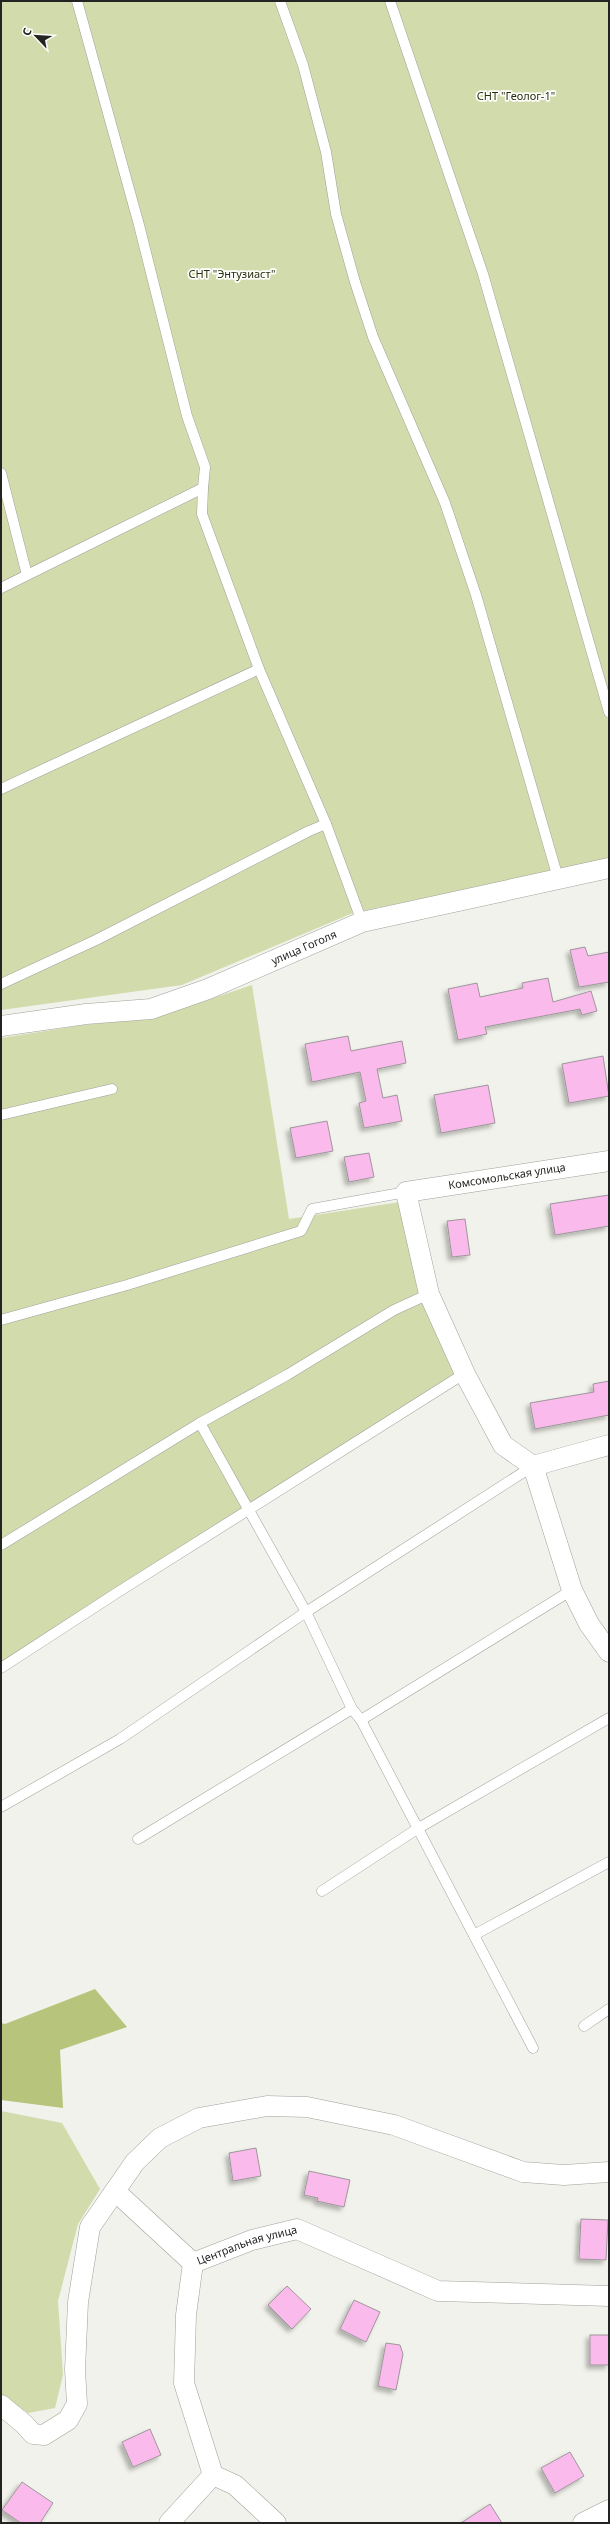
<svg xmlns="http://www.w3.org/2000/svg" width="610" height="2524" viewBox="0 0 610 2524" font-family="'Noto Sans',sans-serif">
	<defs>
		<filter id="shadow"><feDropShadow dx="-3.5" dy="3.5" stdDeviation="2" flood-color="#0004"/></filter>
	</defs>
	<rect width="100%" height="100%" fill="#f1f2eb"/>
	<!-- green -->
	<g fill="#d1dbab">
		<path d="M 1,1 L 609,1 L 609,859 L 353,913 L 182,985 L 1,1010 Z"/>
		<path d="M 252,985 L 289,1219 L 400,1202 L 459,1377 L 1,1668 L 1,1038 L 83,1025 L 157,1017 Z"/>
		<path d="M 1,2111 L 62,2123 L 100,2189 L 78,2224 L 58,2301 L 63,2375 L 55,2408 L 28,2413 L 1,2394 Z"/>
	</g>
	<!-- forest -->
	<path fill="#b7c47b" d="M 95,1989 L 127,2027 L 60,2050 L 63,2108 L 1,2100 L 1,2023 L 5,2024 Z"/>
	<!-- building -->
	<g fill="#fabaeb" stroke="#9d979b" filter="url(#shadow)">
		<path d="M 585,947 L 588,956 L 609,952 L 609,982 L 579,987 L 570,950 Z"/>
		<path d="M 548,978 L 553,1002 L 591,991 L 597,1011 L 582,1015 L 580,1009 L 485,1027 L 487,1034 L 458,1040 L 448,989 L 477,983 L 480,997 L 523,988 L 522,983 Z"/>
		<path d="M 348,1036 L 351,1051 L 402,1041 L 406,1063 L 377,1069 L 383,1098 L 397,1095 L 402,1121 L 364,1128 L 359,1103 L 366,1101 L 360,1072 L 312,1082 L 305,1044 Z"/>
		<path d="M 603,1056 L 609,1096 L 569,1103 L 562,1064 Z"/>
		<path d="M 488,1085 L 495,1123 L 441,1133 L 434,1095 Z"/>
		<path d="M 327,1121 L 333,1151 L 296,1158 L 290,1128 Z"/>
		<path d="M 369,1153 L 374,1177 L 349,1182 L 344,1157 Z"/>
		<path d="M 609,1195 L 609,1226 L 555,1235 L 550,1204 Z"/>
		<path d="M 465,1219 L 470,1255 L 452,1257 L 447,1221 Z"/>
		<path d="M 609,1381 L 609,1415 L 535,1429 L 530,1403 L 594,1392 L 593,1384 Z"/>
		<path d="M 256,2148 L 261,2176 L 233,2181 L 229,2153 Z"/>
		<path d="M 309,2171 L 350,2180 L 344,2207 L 317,2201 L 318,2198 L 304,2195 Z"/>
		<path d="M 581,2219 L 608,2220 L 606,2260 L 579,2259 Z"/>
		<path d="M 287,2286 L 311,2309 L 292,2329 L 268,2305 Z"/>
		<path d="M 354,2300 L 380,2312 L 366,2342 L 340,2329 Z"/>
		<rect x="590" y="2335" width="19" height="30"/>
		<path d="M 386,2343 L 400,2345 L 403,2354 L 396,2390 L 378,2386 Z"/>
		<path d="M 150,2429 L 161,2455 L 133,2467 L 122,2442 Z"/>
		<path d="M 570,2452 L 584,2476 L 555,2493 L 541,2468 Z"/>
		<path d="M 22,2482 L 53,2503 L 40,2523 L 21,2523 L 2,2510 Z"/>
		<path d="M 490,2504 L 502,2523 L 461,2523 Z"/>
	</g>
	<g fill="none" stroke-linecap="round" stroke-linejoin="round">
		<defs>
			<g id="lane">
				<path d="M 280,1 L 303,65 L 326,152 L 336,214 L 355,282 L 373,337 L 445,503 L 476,595 L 558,878"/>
				<path d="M 390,1 L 483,274 L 609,712"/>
				<path d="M 1,473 L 27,575"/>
				<path d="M 203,488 L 202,514 L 259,669 L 326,824 L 362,922"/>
				<path d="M 1,588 L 203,488 L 205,467 L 187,416 L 139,225 L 77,1"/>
				<path d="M 1,789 L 259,669"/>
				<path d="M 1,984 L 96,940 L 309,831 L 326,824"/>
				<path d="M 1,1115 L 112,1089"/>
				<path d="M 1,1320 L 127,1285 L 301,1231 L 312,1209 L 406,1192"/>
				<path d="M 200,1423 L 306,1612 L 352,1709 L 361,1720 L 533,2048"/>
				<path d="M 1,1545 L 200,1423 L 287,1375 L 394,1310 L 429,1294"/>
				<path d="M 1,1668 L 115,1594 L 459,1377"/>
				<path d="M 361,1720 L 572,1590"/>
				<path d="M 1,1807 L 120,1739 L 306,1612 L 533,1466"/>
				<path d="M 138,1839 L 352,1709"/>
				<path d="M 322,1891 L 417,1829 L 609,1718"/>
				<path d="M 474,1935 L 609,1862"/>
				<path d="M 584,2026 L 609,2009"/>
			</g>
			<g id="street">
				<path id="s1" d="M 1,1026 L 86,1014 L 151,1009 L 208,989 L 362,922 L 609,868"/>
				<path d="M 609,1161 L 406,1192 L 429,1294 L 466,1376 L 503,1445 L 533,1466 L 572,1590 L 589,1624 L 609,1652"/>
				<path d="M 533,1466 L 609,1445"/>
				<path d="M 115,2191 L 193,2263"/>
				<path d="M 1,2405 L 24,2424 L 33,2434 L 44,2435 L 68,2420 L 77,2404 L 75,2370 L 78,2302 L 90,2227 L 135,2162 L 160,2138 L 199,2118 L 267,2106 L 307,2107 L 394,2125 L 523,2172 L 564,2175 L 609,2172"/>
				<path d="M 169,2523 L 213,2475"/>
				<path id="s2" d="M 276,2523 L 235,2485 L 213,2475 L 184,2383 L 186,2315 L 193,2263 L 252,2240 L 297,2229 L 438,2291 L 609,2296"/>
				<path d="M 583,2523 L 609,2510"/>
			</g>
		</defs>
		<!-- lane casing -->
		<use href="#lane" stroke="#a0a19b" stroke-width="11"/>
		<!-- street casing -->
		<use href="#street" stroke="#a0a19b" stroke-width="21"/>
		<!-- lane -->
		<use href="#lane" stroke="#fff" stroke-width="10"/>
		<!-- street -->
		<use href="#street" stroke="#fff" stroke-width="20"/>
	</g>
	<g text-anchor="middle" stroke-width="3.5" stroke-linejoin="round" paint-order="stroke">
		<!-- park labels -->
		<g font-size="11" fill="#2a2f0f" stroke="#fefffc">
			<text x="516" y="100">СНТ "Геолог-1"</text>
			<text x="232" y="278">СНТ "Энтузиаст"</text>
		</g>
		<!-- street labels -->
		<g font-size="11" fill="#232321" stroke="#fefffc">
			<text dy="4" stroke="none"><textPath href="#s1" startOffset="316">улица Гоголя</textPath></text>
			<text transform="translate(507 1176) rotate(-9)" y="4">Комсомольская улица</text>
			<text dy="4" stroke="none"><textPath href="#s2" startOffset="354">Центральная улица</textPath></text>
		</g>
	</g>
	<!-- border -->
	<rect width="610" height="2524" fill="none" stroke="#232321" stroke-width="4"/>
	<!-- north arrow -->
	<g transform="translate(36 36) rotate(295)" stroke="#fefffc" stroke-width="3" paint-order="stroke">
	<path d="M0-3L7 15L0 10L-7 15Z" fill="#232321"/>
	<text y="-6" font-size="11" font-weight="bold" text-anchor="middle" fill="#232321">С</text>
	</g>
</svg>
